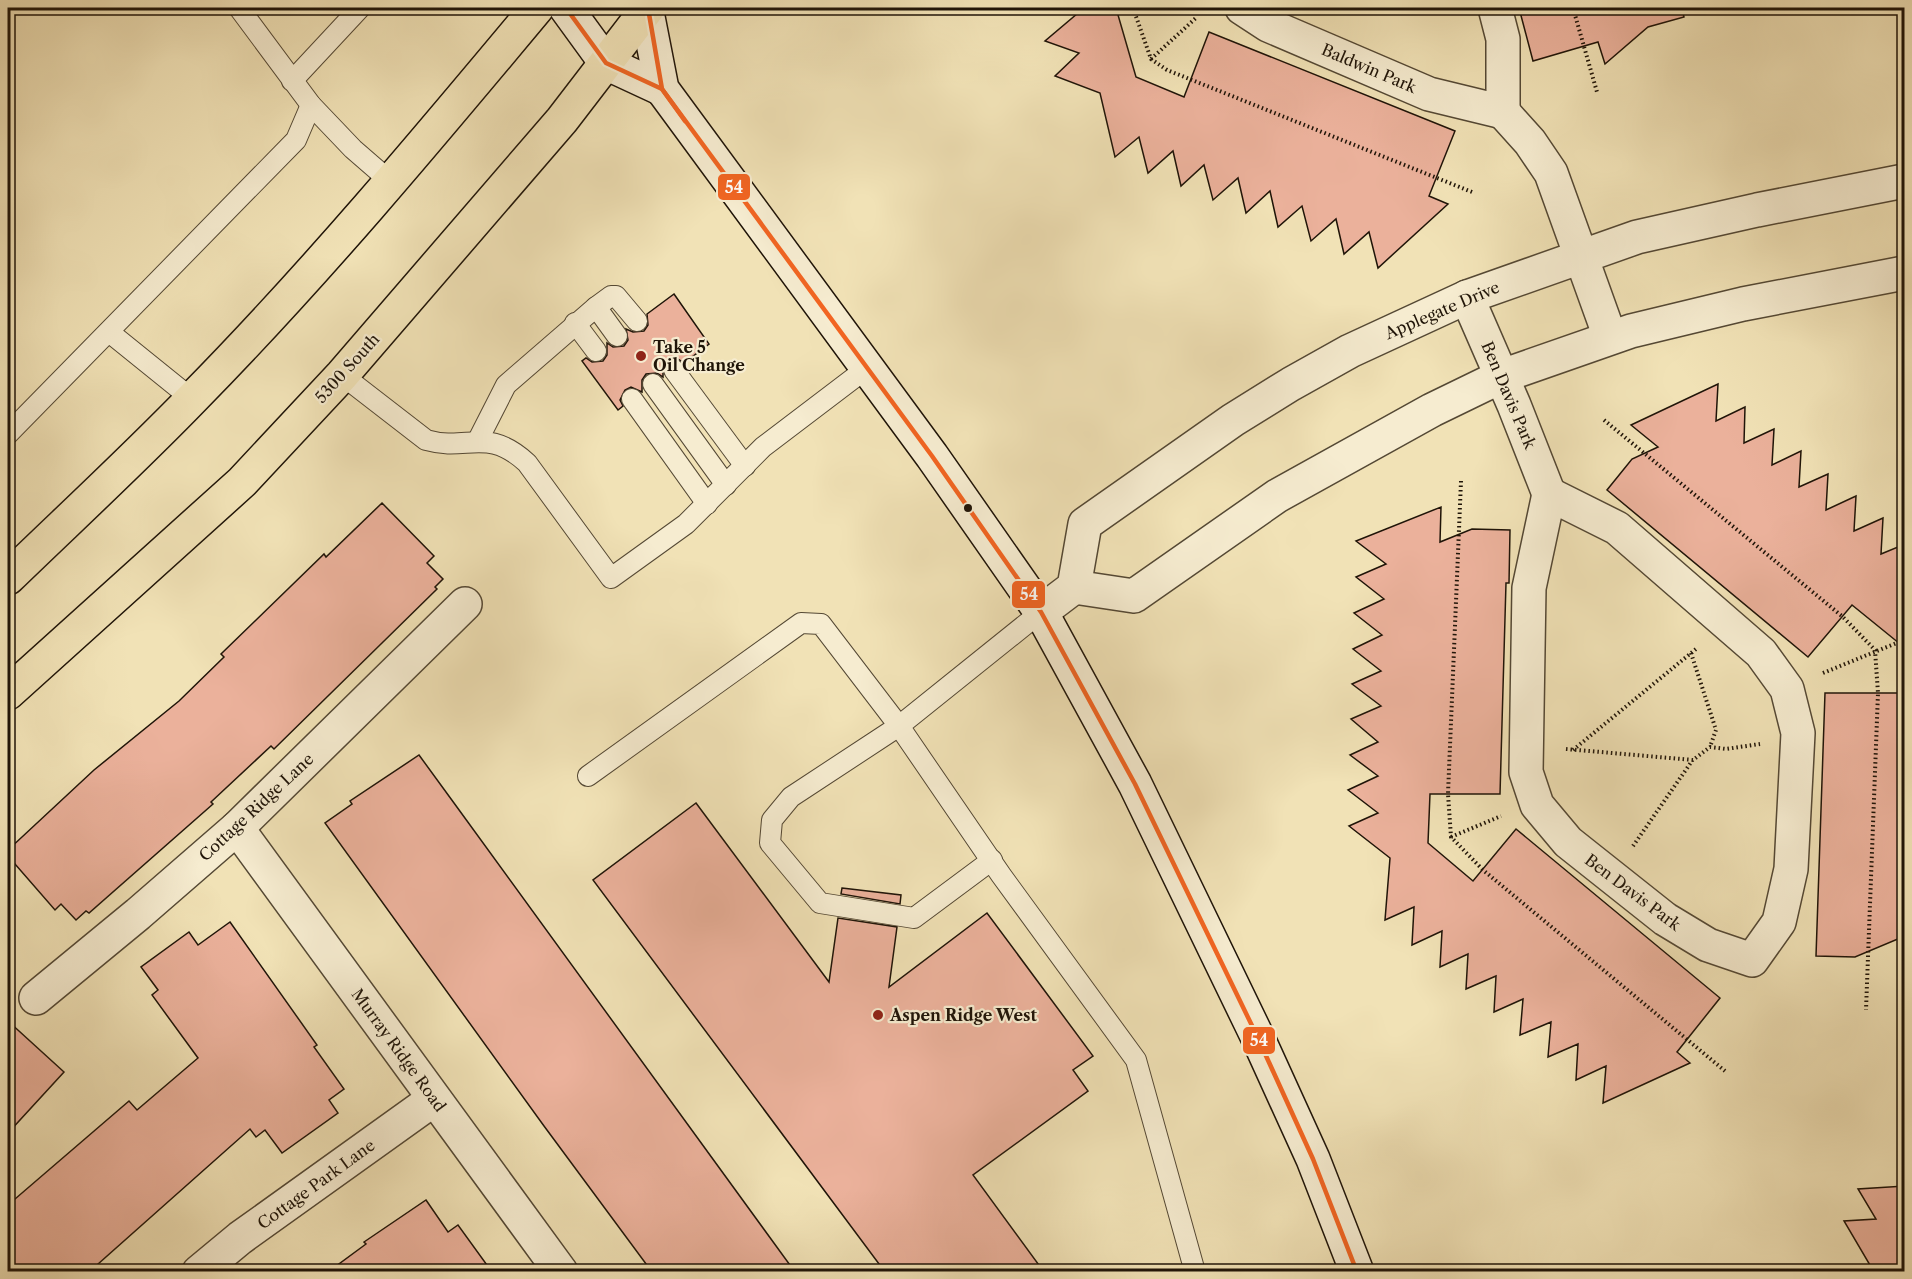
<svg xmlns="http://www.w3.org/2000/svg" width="1912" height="1279" viewBox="0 0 1912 1279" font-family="'Libre Caslon Text',serif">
	<rect width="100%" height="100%" fill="#f1e2b6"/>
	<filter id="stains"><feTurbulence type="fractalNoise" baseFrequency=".00333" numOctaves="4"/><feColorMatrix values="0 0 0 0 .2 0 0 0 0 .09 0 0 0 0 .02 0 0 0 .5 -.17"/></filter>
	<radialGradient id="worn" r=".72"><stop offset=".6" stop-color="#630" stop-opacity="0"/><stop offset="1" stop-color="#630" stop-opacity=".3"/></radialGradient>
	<!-- building -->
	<g fill="#ebb19b" stroke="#1f1408" stroke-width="1.5">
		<path d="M 1084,8 L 1116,8 L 1136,77 L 1184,97 L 1209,32 L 1455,131 L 1429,196 L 1448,204 L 1378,268 L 1369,232 L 1344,254 L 1336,219 L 1311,241 L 1302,206 L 1278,227 L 1270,191 L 1246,213 L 1238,178 L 1213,200 L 1204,165 L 1181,186 L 1173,151 L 1148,173 L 1139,137 L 1115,157 L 1100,93 L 1055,76 L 1079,53 L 1045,41 Z"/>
		<path d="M 1519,8 L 1682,8 L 1684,17 L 1648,27 L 1605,64 L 1598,42 L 1533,61 Z"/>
		<path d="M 674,294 L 709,344 L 684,363 L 678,359 L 667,360 L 663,366 L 663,377 L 657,373 L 646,374 L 642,380 L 642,392 L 631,387 L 625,390 L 620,400 L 623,406 L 618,410 L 582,361 L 586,358 L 592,362 L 603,361 L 607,355 L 607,343 L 613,347 L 624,346 L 628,340 L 626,329 L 633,332 L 644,331 L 648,325 L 647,314 Z"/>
		<path d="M 1718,384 L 1716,421 L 1745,407 L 1744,443 L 1774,429 L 1772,465 L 1801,451 L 1799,487 L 1828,474 L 1826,510 L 1856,496 L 1854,531 L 1883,518 L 1881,554 L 1905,544 L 1905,648 L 1852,605 L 1808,657 L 1607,490 L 1632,459 L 1658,447 L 1631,425 Z"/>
		<path d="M 382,503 L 434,556 L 427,563 L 443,579 L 435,587 L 437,589 L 274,749 L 271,746 L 211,802 L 213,804 L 89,913 L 86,911 L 76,920 L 61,904 L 55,910 L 8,856 L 8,850 L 94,770 L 179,701 L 224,657 L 221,654 L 324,554 L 326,557 Z"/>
		<path d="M 1441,507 L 1440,542 L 1472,529 L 1510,530 L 1509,583 L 1506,583 L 1500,794 L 1430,794 L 1428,843 L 1473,881 L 1516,829 L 1720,998 L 1677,1052 L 1690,1063 L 1603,1103 L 1606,1066 L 1576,1080 L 1578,1044 L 1548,1057 L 1551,1022 L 1520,1035 L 1523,999 L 1494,1012 L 1496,976 L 1466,989 L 1468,954 L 1440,967 L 1442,931 L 1412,945 L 1414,907 L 1385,920 L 1390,858 L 1349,826 L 1378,813 L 1348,790 L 1378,776 L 1350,755 L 1378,742 L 1351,719 L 1381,706 L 1352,684 L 1381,671 L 1353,649 L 1382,635 L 1354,613 L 1384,599 L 1356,577 L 1386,564 L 1356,541 Z"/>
		<path d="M 1825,693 L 1905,693 L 1905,936 L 1855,957 L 1816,956 Z"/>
		<path d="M 419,755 L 454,803 L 795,1272 L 652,1272 L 544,1126 L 325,823 L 352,804 L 350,801 Z"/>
		<path d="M 696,803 L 829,982 L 838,918 L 897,927 L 889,987 L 987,913 L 1093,1056 L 1073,1070 L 1088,1091 L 973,1175 L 1044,1272 L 885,1272 L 593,880 Z"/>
		<path d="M 842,888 L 901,895 L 900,904 L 841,894 Z"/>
		<path d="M 230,922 L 317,1045 L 314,1047 L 344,1089 L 329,1100 L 338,1113 L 282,1153 L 265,1130 L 256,1137 L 250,1129 L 89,1272 L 8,1272 L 8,1205 L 129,1101 L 137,1110 L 198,1058 L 152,995 L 158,990 L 141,967 L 189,932 L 198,945 Z"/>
		<path d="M 8,1021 L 64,1072 L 8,1133 Z"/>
		<path d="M 1905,1186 L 1905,1272 L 1874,1272 L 1844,1221 L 1876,1219 L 1858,1189 Z"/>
		<path d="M 426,1200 L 448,1232 L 458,1225 L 492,1272 L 328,1272 L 366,1244 L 364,1242 Z"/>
	</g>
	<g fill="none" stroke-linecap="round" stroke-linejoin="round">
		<defs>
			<g id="service">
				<path d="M 239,8 L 311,105 L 353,149 L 391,182"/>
				<path d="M 292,81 L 360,8"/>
				<path d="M 596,307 L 617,336"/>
				<path d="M 575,323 L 596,351"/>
				<path d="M 109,332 L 192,399"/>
				<path d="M 674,370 L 745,466"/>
				<path d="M 342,375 L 426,440 C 468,452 487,426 527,463 L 611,578 L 686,524 L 763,447 L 867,368"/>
				<path d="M 653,384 L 726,485"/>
				<path d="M 632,399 L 707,504"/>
				<path d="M 8,434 L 296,140 L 311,105"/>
				<path d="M 478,440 L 506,385 L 596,307 L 611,296 L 616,296 L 637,321"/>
				<path d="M 1041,612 L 899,726 L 1001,875 L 1136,1060 L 1195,1272"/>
				<path d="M 588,776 L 801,623 L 821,624 L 899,726 L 791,797 L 772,820 L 770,843 L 820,903 L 914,918 L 992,860"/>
			</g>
			<g id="minor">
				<path d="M 1242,8 L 1268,25 L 1429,94 L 1503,112 L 1503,39 L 1495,8"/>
				<path d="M 1503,112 L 1530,142 L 1551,173 L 1610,337"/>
				<path d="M 1467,297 L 1514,405 L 1549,494"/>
				<path d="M 1549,494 L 1617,528 L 1761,653 L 1787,689 L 1798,733 L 1791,869 L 1779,922 L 1752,960 L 1708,945 L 1665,919 L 1568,842 L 1537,805 L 1526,772 L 1529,588 Z"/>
				<path d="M 1074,587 L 1134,596 L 1277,496 L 1432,410 L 1502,376 L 1631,331 L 1743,304 L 1904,273"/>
				<path d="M 1041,612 L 1074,587 L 1085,524 L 1233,420 L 1291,384 L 1350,351 L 1467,297 L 1637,237 L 1757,210 L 1904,181"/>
				<path d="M 237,828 L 561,1272"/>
				<path d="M 36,998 L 138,914 L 237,828 L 465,604"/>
				<path d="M 199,1272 L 240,1238 L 434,1099"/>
			</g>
			<g id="secondary">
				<path d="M 566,8 L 606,63 L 662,89"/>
				<path d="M 644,8 L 647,12 L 662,89 L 932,456 L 1041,612 L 1135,784 L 1257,1036 L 1313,1159 L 1357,1272"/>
			</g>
			<g id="primary">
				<path d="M 8,578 C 70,518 133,460 193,398 C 315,274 426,141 537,8"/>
				<path d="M 8,693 L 242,482 L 342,375 L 562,120 L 648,8"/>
			</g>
		</defs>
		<!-- service casing -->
		<use href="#service" stroke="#544834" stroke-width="22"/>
		<!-- minor casing -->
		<use href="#minor" stroke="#544834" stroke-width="36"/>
		<!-- secondary casing -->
		<use href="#secondary" stroke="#1f1408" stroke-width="36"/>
		<!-- primary casing -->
		<use href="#primary" stroke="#1f1408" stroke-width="36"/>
		<!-- path -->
		<g stroke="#1f1408" stroke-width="4" stroke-dasharray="1.5 3" stroke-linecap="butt">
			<path d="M 1133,8 L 1151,59 L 1167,70 L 1472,192"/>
			<path d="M 1573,8 L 1597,92"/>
			<path d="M 1151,59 L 1197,17"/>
			<path d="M 1604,420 L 1843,617 L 1875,650 L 1878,693 L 1866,1010"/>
			<path d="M 1461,481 L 1448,794 L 1451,837 L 1483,870 L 1725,1071"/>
			<path d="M 1691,653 L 1716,730 L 1710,747"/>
			<path d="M 1823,673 L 1904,640"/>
			<path d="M 1566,749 L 1693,760 L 1710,747 L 1726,749 L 1760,744"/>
			<path d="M 1573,750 L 1696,649"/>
			<path d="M 1451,837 L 1501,816"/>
			<path d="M 1633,846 L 1692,761"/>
		</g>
		<!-- service -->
		<use href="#service" stroke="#f6ecd0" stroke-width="20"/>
		<!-- minor -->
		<use href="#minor" stroke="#f6ecd0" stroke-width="33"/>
		<!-- secondary -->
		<use href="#secondary" stroke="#f6ecd0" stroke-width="33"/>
		<!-- primary -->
		<use href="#primary" stroke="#f1e2b6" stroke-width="33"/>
		<defs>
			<g id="bus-1">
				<path d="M 566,8 L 606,63 L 662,89 L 932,456 L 1041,612 L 1135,784 L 1257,1036 L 1313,1159 L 1357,1272"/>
				<path d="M 648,8 L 662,89 L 685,121"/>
			</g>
		</defs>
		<!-- bus-1 casing -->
		<use href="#bus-1" stroke="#f6ecd0" stroke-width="9"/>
		<!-- bus-1 -->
		<use href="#bus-1" stroke="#f26522" stroke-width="4.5"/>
	</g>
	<!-- markers -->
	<g fill="#8f2418" stroke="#f6ecd0" stroke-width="2">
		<circle cx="641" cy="356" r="6"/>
		<circle cx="878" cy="1015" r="6"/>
	</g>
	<circle fill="#1f1408" stroke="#f6ecd0" stroke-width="2" cx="968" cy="508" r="5"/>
	<g text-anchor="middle" stroke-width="4.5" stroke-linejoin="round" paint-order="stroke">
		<!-- street labels -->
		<g font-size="16" fill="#1f1408" stroke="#f6ecd0">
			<text transform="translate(1369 68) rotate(23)" y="6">Baldwin Park</text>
			<text transform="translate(1442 310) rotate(-23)" y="6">Applegate Drive</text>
			<text transform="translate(347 368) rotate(-48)" y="6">5300 South</text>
			<text transform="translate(1509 395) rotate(67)" y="6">Ben Davis Park</text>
			<text transform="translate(256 807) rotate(-43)" y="6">Cottage Ridge Lane</text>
			<text transform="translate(1633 892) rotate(37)" y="6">Ben Davis Park</text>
			<text transform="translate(399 1050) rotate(54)" y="6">Murray Ridge Road</text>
			<text transform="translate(316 1184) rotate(-36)" y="6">Cottage Park Lane</text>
		</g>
		<!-- poi labels -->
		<g font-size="16" font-weight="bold" fill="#1f1408" stroke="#f6ecd0" text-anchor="start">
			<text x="653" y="353">Take 5<tspan x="653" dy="18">Oil Change</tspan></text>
			<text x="890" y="1021">Aspen Ridge West</text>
		</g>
	</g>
	<g stroke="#f6ecd0" stroke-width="2">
		<rect x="717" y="173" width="34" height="28" rx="6" fill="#f26522"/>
		<rect x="1011" y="580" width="35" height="29" rx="6" fill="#f26522"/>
		<rect x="1242" y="1026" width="34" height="29" rx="6" fill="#f26522"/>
	</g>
	<g font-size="16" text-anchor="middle" font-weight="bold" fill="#fff">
		<text x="734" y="193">54</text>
		<text x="1029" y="600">54</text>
		<text x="1259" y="1046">54</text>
	</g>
	<!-- margin -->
	<rect width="1912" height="1279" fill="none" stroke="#f1e2b6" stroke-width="30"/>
	<rect x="9" y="9" width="1894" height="1261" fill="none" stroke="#1f1408" stroke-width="3"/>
	<rect x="15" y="15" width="1882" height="1249" fill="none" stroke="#1f1408" stroke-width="1.5"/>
	<rect width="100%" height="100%" filter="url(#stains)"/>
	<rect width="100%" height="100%" fill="url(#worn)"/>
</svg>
